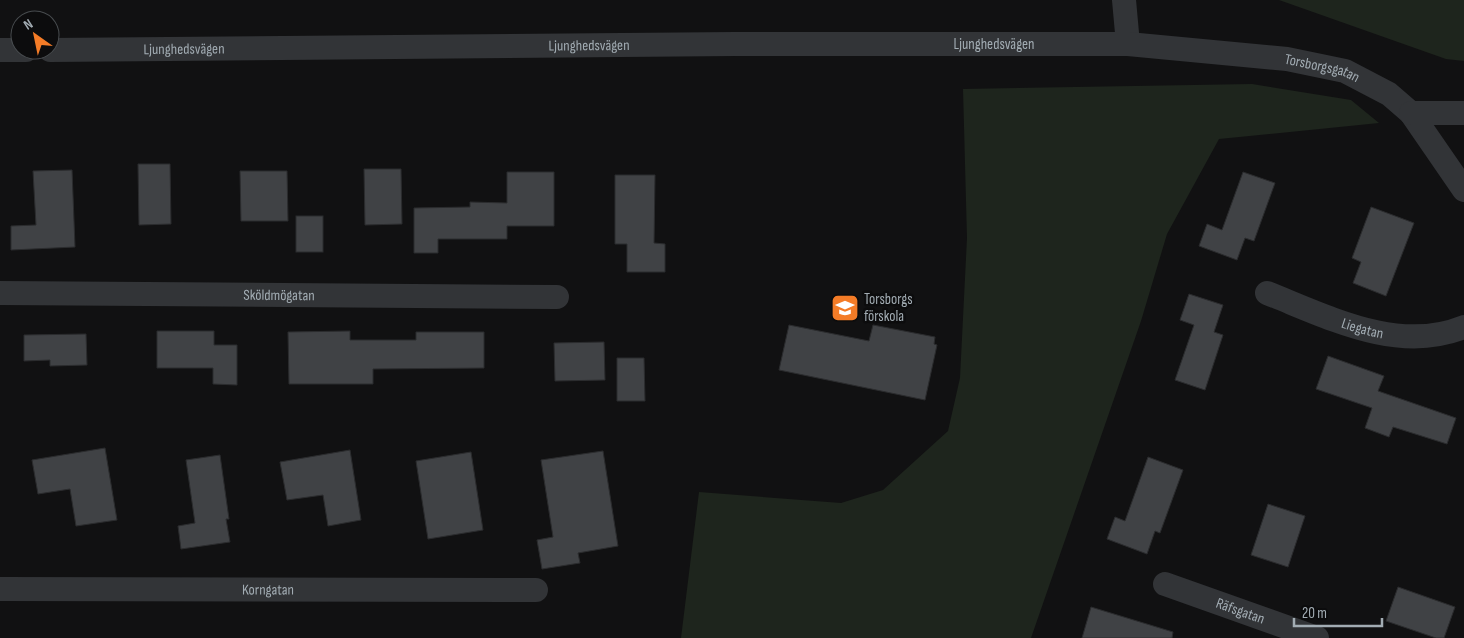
<svg xmlns="http://www.w3.org/2000/svg" width="1464" height="638" viewBox="0 0 1464 638" font-family="'Sofia Sans Condensed',sans-serif">
	<rect width="100%" height="100%" fill="#111112"/>
	<!-- green -->
	<g fill="#1e251d">
		<path d="M 1279,0 L 1464,0 L 1464,61 L 1446,59 Z"/>
		<path d="M 1252,84 L 1351,100 L 1379,123 L 1219,139 L 1167,234 L 1141,321 L 1031,638 L 681,638 L 699,492 L 841,503 L 883,490 L 948,431 L 960,378 L 967,238 L 963,89 Z"/>
	</g>
	<!-- building -->
	<g fill="#404245" stroke="#2b2c2e">
		<path d="M 138,164 L 170,164 L 171,224 L 139,225 Z"/>
		<path d="M 364,169 L 401,169 L 402,224 L 365,225 Z"/>
		<path d="M 72,170 L 75,247 L 11,250 L 11,226 L 36,225 L 33,171 Z"/>
		<path d="M 240,171 L 287,171 L 288,221 L 241,221 Z"/>
		<path d="M 507,172 L 554,172 L 554,226 L 507,226 L 507,239 L 438,239 L 438,253 L 414,253 L 414,208 L 470,207 L 470,202 L 507,203 Z"/>
		<path d="M 1243,172 L 1275,183 L 1254,241 L 1245,238 L 1237,260 L 1199,246 L 1207,224 L 1222,230 Z"/>
		<path d="M 615,175 L 655,175 L 654,243 L 665,244 L 665,272 L 627,272 L 627,244 L 615,244 Z"/>
		<path d="M 1371,207 L 1414,223 L 1386,296 L 1353,283 L 1361,262 L 1352,258 Z"/>
		<rect x="296" y="216" width="27" height="36"/>
		<path d="M 1189,294 L 1223,305 L 1214,332 L 1223,335 L 1205,390 L 1175,380 L 1194,325 L 1180,320 Z"/>
		<path d="M 789,325 L 869,341 L 873,325 L 935,337 L 934,344 L 937,345 L 925,400 L 779,370 Z"/>
		<path d="M 157,331 L 214,331 L 214,345 L 237,345 L 237,385 L 213,384 L 213,368 L 157,368 Z"/>
		<path d="M 350,331 L 350,340 L 416,340 L 416,332 L 484,332 L 484,368 L 373,369 L 373,384 L 289,384 L 288,332 Z"/>
		<path d="M 86,334 L 87,365 L 50,366 L 50,360 L 24,361 L 24,335 Z"/>
		<path d="M 604,342 L 605,380 L 555,381 L 554,343 Z"/>
		<path d="M 1328,356 L 1384,376 L 1378,391 L 1456,418 L 1447,444 L 1393,427 L 1389,437 L 1365,428 L 1372,408 L 1316,389 Z"/>
		<path d="M 617,358 L 644,358 L 645,401 L 617,401 Z"/>
		<path d="M 105,448 L 117,520 L 76,526 L 70,489 L 38,494 L 32,460 Z"/>
		<path d="M 350,450 L 361,520 L 328,526 L 323,495 L 287,500 L 280,462 Z"/>
		<path d="M 603,451 L 618,546 L 578,553 L 580,563 L 542,569 L 537,540 L 553,537 L 541,460 Z"/>
		<path d="M 471,452 L 483,530 L 428,539 L 416,461 Z"/>
		<path d="M 220,455 L 229,519 L 226,519 L 230,542 L 181,549 L 178,526 L 195,523 L 186,460 Z"/>
		<path d="M 1148,457 L 1183,470 L 1160,533 L 1155,531 L 1147,554 L 1107,539 L 1115,517 L 1125,521 Z"/>
		<path d="M 1268,504 L 1305,516 L 1288,567 L 1251,555 Z"/>
		<path d="M 1398,587 L 1455,607 L 1444,638 L 1436,638 L 1386,621 Z"/>
		<path d="M 1091,607 L 1173,632 L 1172,638 L 1082,638 Z"/>
	</g>
	<g fill="none" stroke-linecap="round" stroke-linejoin="round">
		<!-- street -->
		<g stroke="#323437" stroke-width="24">
			<path d="M 1124,0 L 1128,44"/>
			<path d="M 0,50 L 26,50"/>
			<path id="s1" d="M 50,50 L 735,44 L 1128,44 L 1287,59 L 1345,71 L 1389,94 L 1411,113 L 1464,190"/>
			<path d="M 1411,113 L 1464,113"/>
			<path id="s2" d="M 0,293 L 557,297"/>
			<path id="s3" d="M 1267,293 C 1328,317 1398,354 1464,327"/>
			<path id="s4" d="M 1165,584 L 1317,638"/>
			<path id="s5" d="M 0,589 L 536,590"/>
		</g>
	</g>
	<!-- icons -->
	<defs>
		<symbol id="school-square" viewBox="-11 -11 22 22"><rect x="-9" y="-9" width="18" height="18" rx="4" fill="#f47c27" stroke="#0c0c0d"/><path d="M0-5L7-2L0 1L-7-2ZM-4 1L0 2.5L4 1V4Q0 6-4 4Z" fill="#fff"/></symbol>
	</defs>
	<g fill-rule="evenodd">
		<use href="#school-square" x="829" y="292" width="32" height="32"/>
	</g>
	<g text-anchor="middle" stroke-width="5" stroke-linejoin="round" paint-order="stroke">
		<!-- street labels -->
		<g font-size="15" fill="#a2acb3" stroke="#0c0c0d">
			<text dy="5" stroke="none"><textPath href="#s1" startOffset="944">Ljunghedsvägen</textPath></text>
			<text dy="5" stroke="none"><textPath href="#s1" startOffset="539">Ljunghedsvägen</textPath></text>
			<text dy="5" stroke="none"><textPath href="#s1" startOffset="134">Ljunghedsvägen</textPath></text>
			<text dy="5" stroke="none"><textPath href="#s1" startOffset="1274">Torsborgsgatan</textPath></text>
			<text dy="5" stroke="none"><textPath href="#s2" startOffset="279">Sköldmögatan</textPath></text>
			<text dy="5" stroke="none"><textPath href="#s3" startOffset="102">Liegatan</textPath></text>
			<text dy="5" stroke="none"><textPath href="#s5" startOffset="268">Korngatan</textPath></text>
			<text dy="5" stroke="none"><textPath href="#s4" startOffset="80">Räfsgatan</textPath></text>
		</g>
		<!-- poi labels -->
		<g font-size="15" fill="#a2acb3" stroke="#0c0c0d" text-anchor="start">
			<text x="864" y="304">Torsborgs<tspan x="864" dy="17">förskola</tspan></text>
		</g>
	</g>
	<!-- north arrow -->
	<g transform="translate(35 35) rotate(327)"><circle r="24" fill="#0c0c0d" stroke="#484c4f"/>
	<path d="M0-4L9 19L0 12L-9 19Z" fill="#f47c27"/>
	<text y="-8" font-size="14" font-weight="bold" text-anchor="middle" fill="#a2acb3">N</text>
	</g>
	<!-- scale -->
	<path d="M1294 618v8h88v-8" fill="none" stroke="#a2acb3" stroke-width="2.5"/>
	<text x="1302" y="618" font-size="15" fill="#a2acb3" stroke="#0c0c0d" stroke-width="4" paint-order="stroke">20 m</text>
</svg>
